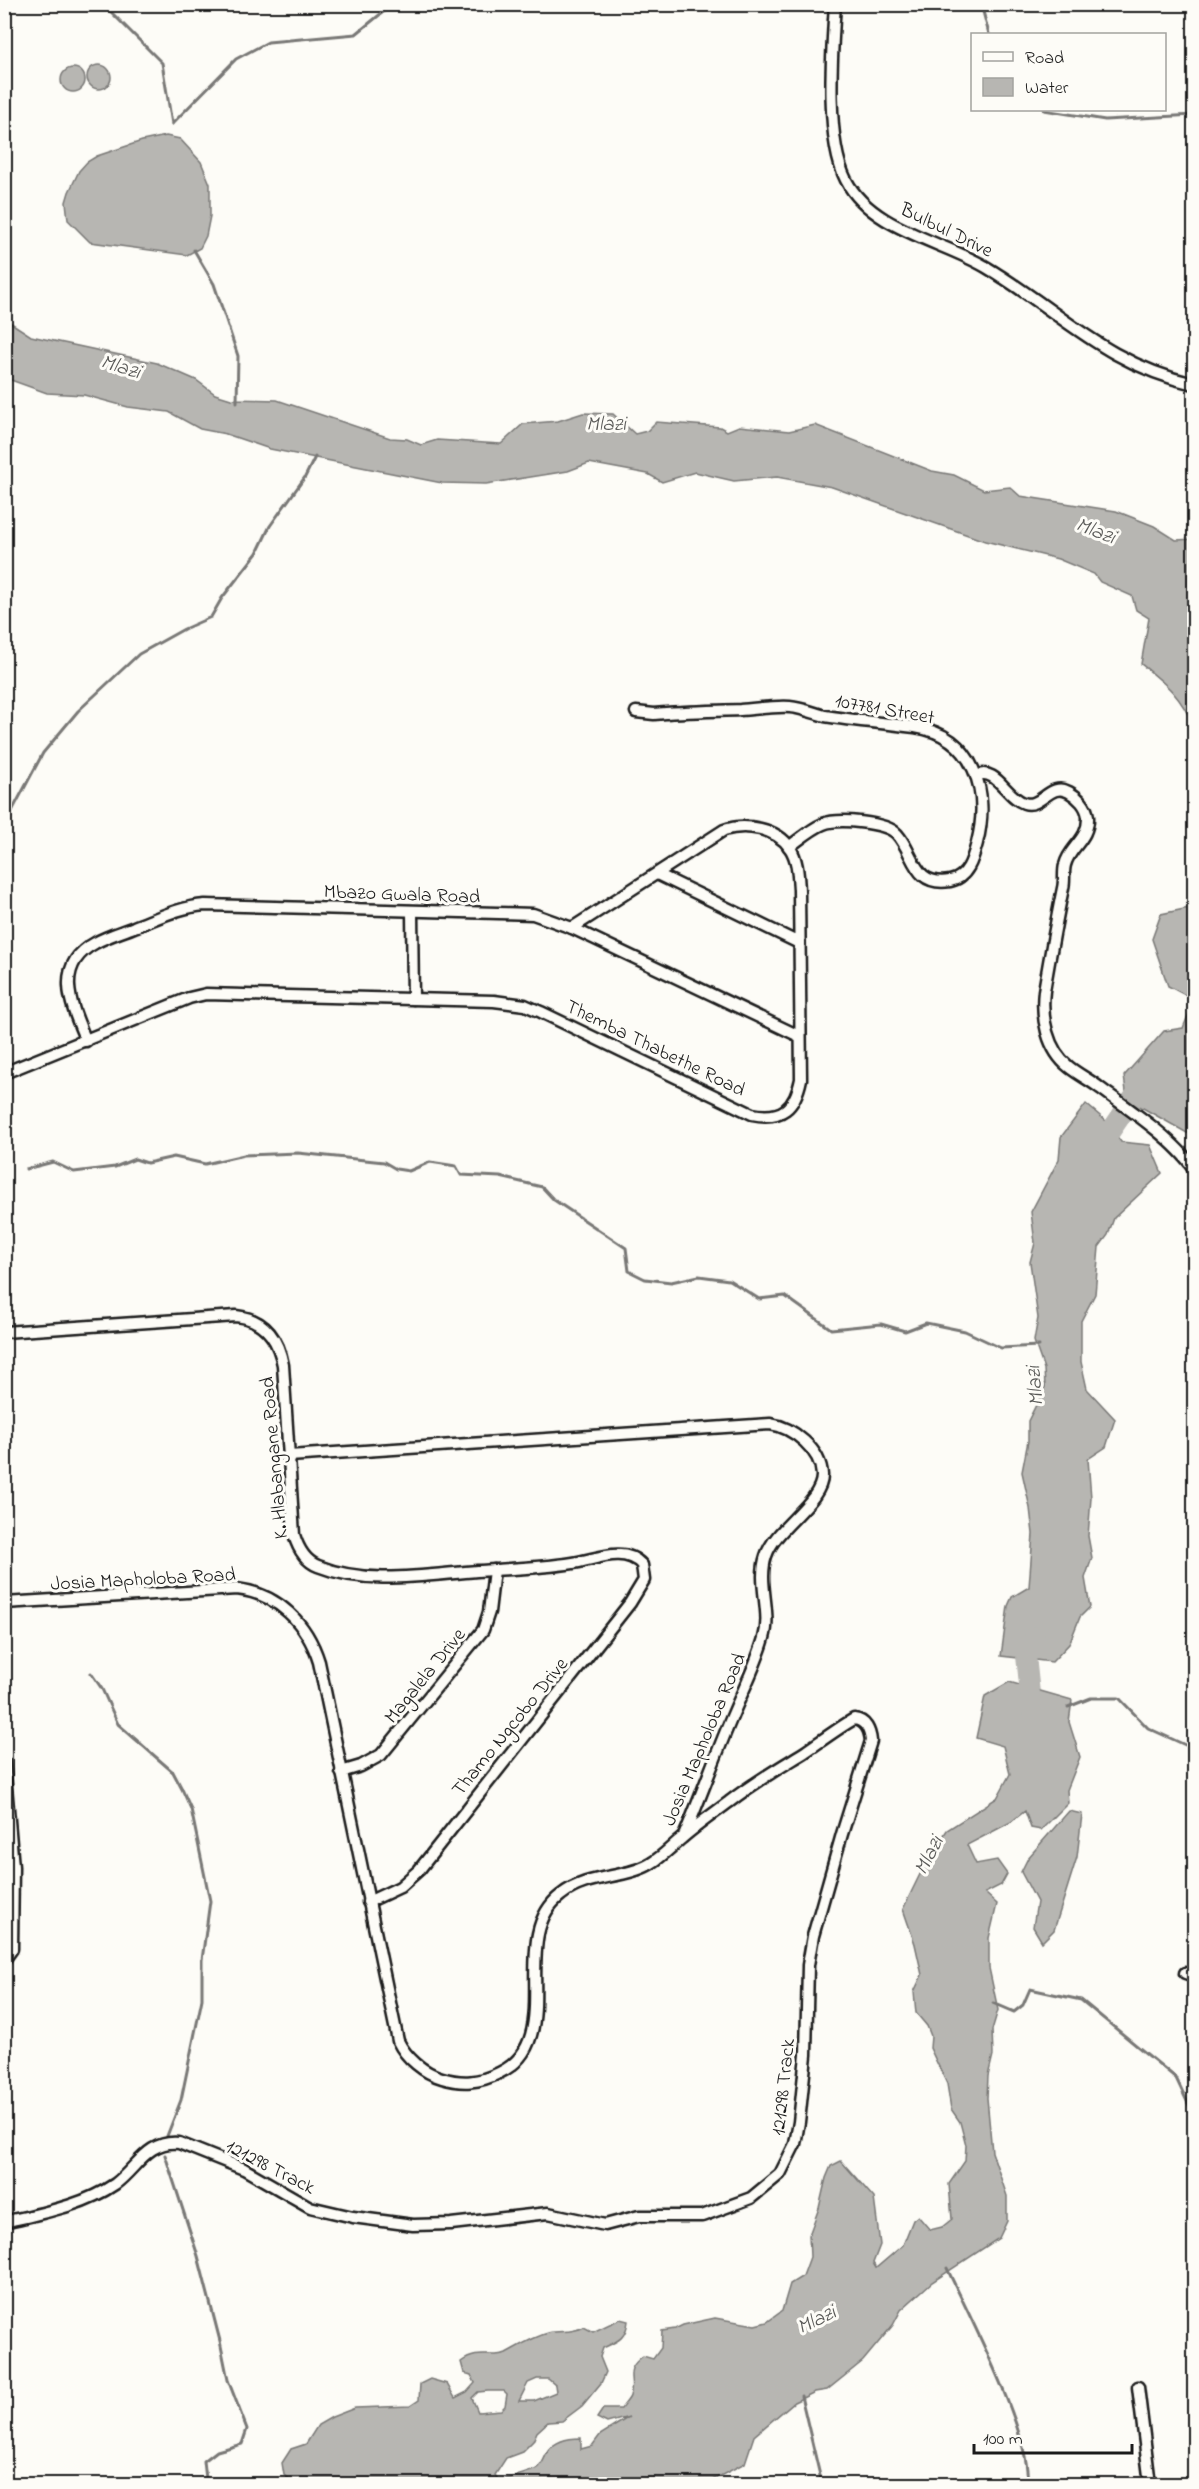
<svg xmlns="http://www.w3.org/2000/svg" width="1199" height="2489" viewBox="0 0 1199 2489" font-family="'Indie Flower',sans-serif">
	<rect width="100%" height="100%" fill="#fdfcf7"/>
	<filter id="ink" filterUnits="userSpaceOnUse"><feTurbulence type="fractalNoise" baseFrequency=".0167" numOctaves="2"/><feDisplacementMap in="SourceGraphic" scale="12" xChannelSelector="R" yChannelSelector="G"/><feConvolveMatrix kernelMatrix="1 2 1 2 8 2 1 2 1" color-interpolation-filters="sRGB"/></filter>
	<g filter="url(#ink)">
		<!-- water -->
		<g fill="#b7b6b2" stroke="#797876" stroke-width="1.5" fill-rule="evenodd">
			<circle cx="99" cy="77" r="12"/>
			<circle cx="73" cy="80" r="12"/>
			<path d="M 166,136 L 180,139 L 201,162 L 210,184 L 210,216 L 206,236 L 200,248 L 187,255 L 90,242 L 68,220 L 66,202 L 69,192 L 79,171 L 87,162 L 97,156 L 142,141 Z"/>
			<path d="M 5,319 L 31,336 L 157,363 L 196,380 L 215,394 L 231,399 L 277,400 L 390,438 L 407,439 L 421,445 L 437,440 L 501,444 L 523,424 L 558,421 L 583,413 L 613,414 L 635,434 L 647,431 L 656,422 L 720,427 L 727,431 L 739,426 L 789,431 L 815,425 L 932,471 L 954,475 L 984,490 L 1010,487 L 1020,496 L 1116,511 L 1154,526 L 1176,540 L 1194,539 L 1194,727 C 1181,696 1167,685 1141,664 L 1149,618 L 1136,610 L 1132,596 L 1100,582 L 1094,574 L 1058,559 L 985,541 L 832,487 L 777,477 L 734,481 L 695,472 L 662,482 L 648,474 L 589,463 L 568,471 L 486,484 L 442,483 L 270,449 L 226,434 L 200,429 L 169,412 L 128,407 L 84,395 L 47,393 L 5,378 Z"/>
			<path d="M 1194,907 L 1194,1133 L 1187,1133 L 1127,1099 L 1124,1076 L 1164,1031 L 1183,1028 L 1192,1006 L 1191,998 L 1168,986 L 1152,939 L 1161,914 Z"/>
			<path d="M 1086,1104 L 1106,1121 L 1121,1142 L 1150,1145 L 1162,1173 L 1114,1218 L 1108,1235 L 1099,1247 L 1095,1294 L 1081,1321 L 1081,1362 L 1087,1389 L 1115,1419 L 1106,1447 L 1088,1459 L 1091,1498 L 1088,1536 L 1092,1558 L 1085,1578 L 1090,1607 L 1080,1617 L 1069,1644 L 1052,1662 L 1001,1656 L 1008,1606 L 1012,1597 L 1029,1587 L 1033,1534 L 1030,1508 L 1022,1472 L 1028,1441 L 1028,1421 L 1045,1387 L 1044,1369 L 1034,1341 L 1038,1318 L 1030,1262 L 1035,1243 L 1031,1212 L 1059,1159 L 1061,1137 Z"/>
			<path d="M 1009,1682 L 1072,1700 L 1069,1722 L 1080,1757 L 1067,1790 L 1068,1803 L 1041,1830 L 1031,1828 L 1025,1811 L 1011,1822 L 967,1845 L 976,1864 L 997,1860 L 1007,1874 L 1001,1885 L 985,1893 L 997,1904 L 989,1938 L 989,1968 L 998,2010 L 992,2030 L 993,2055 L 988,2076 L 987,2098 L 992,2152 L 1007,2196 L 1007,2221 L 999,2238 L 932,2282 L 901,2310 L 893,2325 L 863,2361 L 827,2390 L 815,2392 L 794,2402 L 754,2436 L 745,2463 L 705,2484 L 294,2484 L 284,2475 L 282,2463 L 291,2449 L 306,2444 L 318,2425 L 332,2417 L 355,2408 L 410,2406 L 419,2400 L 420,2384 L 430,2379 L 447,2384 L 455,2398 L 467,2392 L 475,2383 L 471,2375 L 464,2373 L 461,2362 C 479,2349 491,2359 506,2353 C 519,2346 533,2337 548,2333 C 562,2330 570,2334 584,2327 L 593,2332 L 620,2319 L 628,2321 C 626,2339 618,2341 603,2348 L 600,2357 L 606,2372 L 601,2383 L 582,2406 L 562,2421 L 548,2422 L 537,2432 L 533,2441 L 522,2452 L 506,2458 L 495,2475 L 499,2481 C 506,2479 535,2471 538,2468 C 543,2464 545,2456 548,2451 C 555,2441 569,2438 581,2438 L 581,2449 L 592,2446 L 600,2435 L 629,2417 L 607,2423 L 597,2418 L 603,2409 L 621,2409 C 623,2405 629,2400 630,2396 C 636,2378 622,2372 643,2356 L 653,2359 L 661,2348 L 662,2331 L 675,2329 L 683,2325 L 715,2318 L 755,2325 L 767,2322 L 782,2311 L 790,2284 L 803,2276 L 810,2257 L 809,2235 L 819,2208 L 826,2178 L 831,2166 L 841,2161 L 874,2198 L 880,2245 L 873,2263 L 876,2268 L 903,2245 L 913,2220 L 918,2216 L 930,2230 L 942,2227 L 952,2219 L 949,2184 L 965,2161 L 966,2145 L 960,2122 L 951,2109 L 947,2084 L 930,2048 L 931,2036 L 927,2026 L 916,2013 L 914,1992 L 922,1975 L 915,1944 L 903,1909 L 924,1866 L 947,1830 L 997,1798 L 1010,1774 L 1003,1746 L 976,1738 L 985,1696 ZM 537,2379 L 548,2379 L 555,2385 L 556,2392 L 534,2401 L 519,2401 L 528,2383 ZM 488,2391 L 504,2391 L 507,2394 L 505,2406 L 501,2410 L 478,2412 L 472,2398 L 478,2392 Z"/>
			<path d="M 1069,1811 L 1082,1814 L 1077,1857 L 1054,1930 L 1042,1942 L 1033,1927 L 1037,1902 L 1021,1872 L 1028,1858 Z"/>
		</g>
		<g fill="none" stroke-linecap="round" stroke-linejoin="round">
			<!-- stream -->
			<g stroke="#797876" stroke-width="3">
				<path d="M 103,4 L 162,63 L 172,124"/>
				<path d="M 981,4 L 989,34"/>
				<path d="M 1044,110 L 1105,120 L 1194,115"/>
				<path d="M 172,124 L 236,59 L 268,42 L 356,34 L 393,4"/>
				<path d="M 194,250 L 214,284 L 238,356 L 237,402"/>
				<path d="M 4,826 L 43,753 L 78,711 L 139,654 L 184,629 L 211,617 L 222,598 L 257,553 L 270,526 L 305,477 L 315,457"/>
				<path d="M 26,1169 L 53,1162 L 74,1172 L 115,1167 L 135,1159 L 147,1163 L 174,1157 L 205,1164 L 244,1155 L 298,1153 L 384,1162 L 396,1169 L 409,1171 L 430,1162 L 456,1166 L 461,1175 L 500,1177 L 542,1187 L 554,1200 L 626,1248 L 629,1271 L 645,1279 L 671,1282 L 699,1276 L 729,1280 L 759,1299 L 785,1296 L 831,1329 L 881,1324 L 905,1331 L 926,1323 L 965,1331 L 1001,1348 L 1039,1346"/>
				<path d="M 91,1673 L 102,1689 L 118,1724 L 173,1772 L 182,1789 L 191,1809 L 210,1901 L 202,1960 L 202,1999 L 181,2100 L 167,2136"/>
				<path d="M 1068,1707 L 1091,1698 L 1119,1698 L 1148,1728 L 1194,1749"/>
				<path d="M 993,2003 L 1014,2012 L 1023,2005 L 1030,1989 L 1081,2000 L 1176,2078 L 1194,2116"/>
				<path d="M 165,2155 L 198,2256 L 220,2341 L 228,2380 L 247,2429 L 242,2444 L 217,2451 L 204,2461 L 206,2479 L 203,2484"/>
				<path d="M 947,2268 C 969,2316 1033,2437 1027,2484"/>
				<path d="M 801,2396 L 822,2484"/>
			</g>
			<!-- river -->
			<g stroke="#b7b6b2" stroke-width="20">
				<path d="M 1097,1151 L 1138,1091"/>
				<path d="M 1032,1712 L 1026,1656 L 1035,1636"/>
			</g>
			<defs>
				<g id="minor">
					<path d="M 835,4 C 832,50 825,140 846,180 C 871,229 942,241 986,267 C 1060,311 1105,364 1194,384"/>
					<path d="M 636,712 L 654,714 C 683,711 712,711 740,710 C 757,709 774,706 790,707 C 802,708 814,713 825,716 C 855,721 886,723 915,727 C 975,736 990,792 977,843 C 973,858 968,878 950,881 C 913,887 915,854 897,834 C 886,822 838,818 823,824 C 811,829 800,839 789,847"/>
					<path d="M 976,776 C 996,766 1006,797 1024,803 C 1041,809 1050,781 1069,792 C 1078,797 1087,806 1088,817 C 1089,840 1069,847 1065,865 C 1063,872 1065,880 1063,888 C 1056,922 1050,956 1044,991 C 1041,1017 1047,1050 1069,1067 C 1079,1075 1090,1080 1100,1088 C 1129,1109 1175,1140 1194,1169"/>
					<path d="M 657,874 L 799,943"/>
					<path d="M 412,912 L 413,999"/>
					<path d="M 86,1041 C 72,1007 52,966 95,943 C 107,936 122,932 134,927 C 158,918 180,907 205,905 L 533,914 L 572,928 L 799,1036"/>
					<path d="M 4,1073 L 189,998 L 206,994 L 494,1001 L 525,1005 L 541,1012 L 752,1114 C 782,1120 795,1108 801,1079 L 799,890 C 798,876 798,860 790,848 C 777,828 745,823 724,830 L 572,928"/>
					<path d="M 4,1332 L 236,1316 C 264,1319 278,1338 283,1365 L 294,1535 C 298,1548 305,1561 318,1566 C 368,1586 425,1575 477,1571 C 509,1569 541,1568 573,1563 C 595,1560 624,1545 642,1565 L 644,1580 L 630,1603 L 419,1870 L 400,1887 L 368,1902"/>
					<path d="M 289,1456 L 770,1424 C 793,1427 821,1450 822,1475 C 823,1502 775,1527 766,1556 C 757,1583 772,1612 764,1638 C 756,1666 742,1692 731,1719 C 715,1757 701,1796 685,1834"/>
					<path d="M 4,1603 L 237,1589 C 278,1594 307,1623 319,1662 L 398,2041 C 406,2058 424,2073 442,2078 C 462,2084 479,2083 499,2073 C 569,2040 505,1938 561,1895 C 587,1874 624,1879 650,1864 C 662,1857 672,1846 682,1838 C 697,1825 713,1814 729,1802 C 753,1783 779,1768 805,1752 C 821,1741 837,1729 854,1719 C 866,1720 870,1731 871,1741 L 842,1834 L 813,1936 L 808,1965 L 806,2055 L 799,2122 L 795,2144 L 780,2174 L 751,2198 L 702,2216 L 639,2216 L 605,2225 L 548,2213 L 451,2224 L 413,2225 L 353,2217 L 310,2207 L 244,2169 L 179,2143 C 147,2140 137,2168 115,2184 C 83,2206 42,2213 4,2222"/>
					<path d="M 4,1762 L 13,1867 L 12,1949 L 4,1960"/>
					<path d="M 341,1772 L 361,1766 L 381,1755 L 483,1630 L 489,1612 L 494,1570"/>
					<path d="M 1185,1973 L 1194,1976"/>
					<path d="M 1138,2387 L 1150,2484"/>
				</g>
			</defs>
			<!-- minor casing -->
			<use href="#minor" stroke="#1c1c1c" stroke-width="15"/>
			<!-- minor -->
			<use href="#minor" stroke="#fdfcf7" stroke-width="10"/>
		</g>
	</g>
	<g text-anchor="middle" stroke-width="6" stroke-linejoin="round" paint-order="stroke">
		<!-- street labels -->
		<g font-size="20" fill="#1c1c1c" stroke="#fdfcf7">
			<text transform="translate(947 229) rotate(26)" y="7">Bulbul Drive</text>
			<text transform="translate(885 708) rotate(10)" y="7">107781 Street</text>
			<text transform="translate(402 893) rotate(2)" y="7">Mbazo Gwala Road</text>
			<text transform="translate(656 1047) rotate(26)" y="7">Themba Thabethe Road</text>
			<text transform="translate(273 1458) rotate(-95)" y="7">K. Hlabangane Road</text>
			<text transform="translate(143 1578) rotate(-3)" y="7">Josia Mapholoba Road</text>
			<text transform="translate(424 1675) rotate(-51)" y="7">Magalela Drive</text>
			<text transform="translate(509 1726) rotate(-51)" y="7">Thamo Ngcobo Drive</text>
			<text transform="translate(703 1739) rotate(-67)" y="7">Josia Mapholoba Road</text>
			<text transform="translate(782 2087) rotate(-84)" y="7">121298 Track</text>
			<text transform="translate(271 2166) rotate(27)" y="7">121298 Track</text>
		</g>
		<!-- water labels -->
		<g font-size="21" font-style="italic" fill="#5a5a58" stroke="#fdfcf7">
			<text transform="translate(121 366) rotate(17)" y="7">Mlazi</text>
			<text x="606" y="430">Mlazi</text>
			<text transform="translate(1096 530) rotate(21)" y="7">Mlazi</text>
			<text transform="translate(1034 1386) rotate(-95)" y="7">Mlazi</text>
			<text transform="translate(928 1855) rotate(-63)" y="7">Mlazi</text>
			<text transform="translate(816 2319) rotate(-26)" y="7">Mlazi</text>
		</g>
	</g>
	<!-- margin -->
	<rect width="1199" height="2489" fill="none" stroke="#fdfcf7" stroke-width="24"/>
	<rect x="12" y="12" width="1175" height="2465" fill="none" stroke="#1c1c1c" stroke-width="2" filter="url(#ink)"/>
	<!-- legend -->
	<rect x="971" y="33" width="195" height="78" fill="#fdfcf7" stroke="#a3a29f" stroke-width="1.5"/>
	<rect x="983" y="52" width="30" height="9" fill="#fdfcf7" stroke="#a3a29f" stroke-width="1.5"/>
	<text x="1025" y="63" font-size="18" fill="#1c1c1c">Road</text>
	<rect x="983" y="78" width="30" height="18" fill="#b7b6b2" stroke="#a3a29f" stroke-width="1.5"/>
	<text x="1025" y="93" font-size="18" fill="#1c1c1c">Water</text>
	<!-- scale -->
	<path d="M974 2444v9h158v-9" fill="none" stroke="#1c1c1c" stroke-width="3"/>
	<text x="983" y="2444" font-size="18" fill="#1c1c1c" stroke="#fdfcf7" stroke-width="4.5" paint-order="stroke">100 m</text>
</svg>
